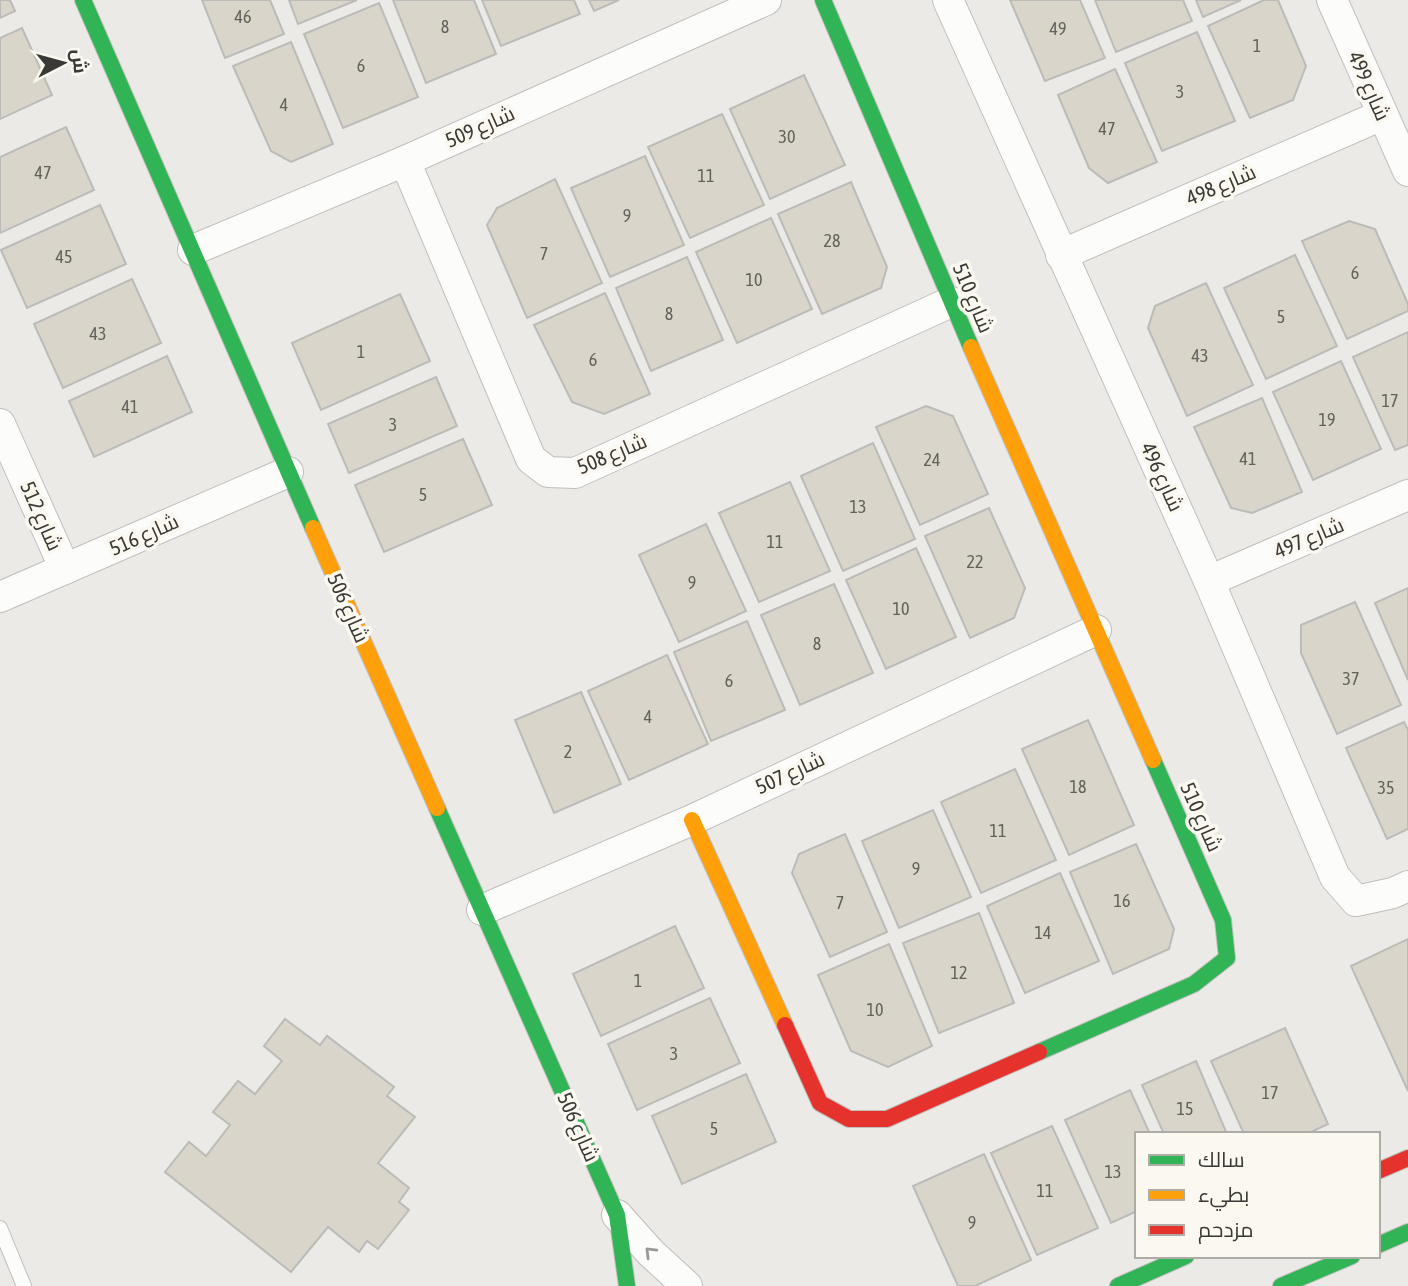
<svg xmlns="http://www.w3.org/2000/svg" width="1408" height="1286" viewBox="0 0 1408 1286" font-family="'Asap Condensed',Cairo,sans-serif">
	<rect width="100%" height="100%" fill="#ebeae6"/>
	<!-- building -->
	<g fill="#d9d5ca" stroke="#bcbbb8" stroke-width="2">
		<path d="M 0,0 L 10,0 L 15,11 L 0,18 Z"/>
		<path d="M 202,0 L 270,0 L 284,34 L 225,58 Z"/>
		<path d="M 289,0 L 357,0 L 298,24 Z"/>
		<path d="M 393,0 L 474,0 L 496,54 L 426,83 Z"/>
		<path d="M 482,0 L 574,0 L 580,14 L 501,46 Z"/>
		<path d="M 589,0 L 619,0 L 594,11 Z"/>
		<path d="M 1010,0 L 1080,0 L 1105,58 L 1045,81 Z"/>
		<path d="M 1095,0 L 1183,0 L 1192,21 L 1116,52 Z"/>
		<path d="M 1196,0 L 1241,0 L 1203,17 Z"/>
		<path d="M 1264,0 L 1278,0 L 1306,66 L 1293,100 L 1250,118 L 1208,26 Z"/>
		<path d="M 379,3 L 418,97 L 343,128 L 304,34 Z"/>
		<path d="M 22,28 L 52,95 L 0,119 L 0,38 Z"/>
		<path d="M 1197,32 L 1235,121 L 1162,151 L 1125,63 Z"/>
		<path d="M 291,42 L 333,144 L 291,162 L 271,151 L 233,66 Z"/>
		<path d="M 1115,69 L 1157,162 L 1108,183 L 1089,168 L 1058,95 Z"/>
		<path d="M 804,75 L 845,165 L 770,199 L 730,109 Z"/>
		<path d="M 722,114 L 764,205 L 690,238 L 648,147 Z"/>
		<path d="M 66,127 L 94,190 L 0,233 L 0,157 Z"/>
		<path d="M 645,156 L 684,245 L 610,277 L 571,188 Z"/>
		<path d="M 555,179 L 602,283 L 527,318 L 487,225 L 497,208 Z"/>
		<path d="M 851,182 L 887,267 L 881,288 L 822,314 L 778,214 Z"/>
		<path d="M 100,205 L 126,264 L 27,308 L 1,250 Z"/>
		<path d="M 771,218 L 812,309 L 737,343 L 696,252 Z"/>
		<path d="M 1349,221 L 1375,229 L 1408,304 L 1408,311 L 1347,339 L 1302,241 Z"/>
		<path d="M 1295,255 L 1337,346 L 1266,379 L 1224,288 Z"/>
		<path d="M 687,257 L 723,340 L 651,371 L 616,288 Z"/>
		<path d="M 132,279 L 161,343 L 63,388 L 34,324 Z"/>
		<path d="M 1206,283 L 1253,385 L 1187,416 L 1148,328 L 1155,306 Z"/>
		<path d="M 605,293 L 650,394 L 604,414 L 572,402 L 534,325 Z"/>
		<path d="M 400,294 L 430,361 L 321,410 L 292,343 Z"/>
		<path d="M 1408,332 L 1408,445 L 1395,450 L 1353,357 Z"/>
		<path d="M 167,356 L 192,412 L 94,457 L 69,401 Z"/>
		<path d="M 1341,361 L 1381,449 L 1313,480 L 1273,392 Z"/>
		<path d="M 436,377 L 457,426 L 349,473 L 328,424 Z"/>
		<path d="M 1262,398 L 1302,492 L 1252,513 L 1231,508 L 1194,427 Z"/>
		<path d="M 926,406 L 953,416 L 988,494 L 920,525 L 876,427 Z"/>
		<path d="M 463,439 L 492,505 L 384,552 L 355,485 Z"/>
		<path d="M 873,443 L 915,539 L 843,571 L 801,476 Z"/>
		<path d="M 790,482 L 830,571 L 759,602 L 719,513 Z"/>
		<path d="M 989,508 L 1025,588 L 1014,618 L 970,638 L 925,536 Z"/>
		<path d="M 706,524 L 746,611 L 679,642 L 639,555 Z"/>
		<path d="M 916,548 L 956,637 L 886,669 L 846,580 Z"/>
		<path d="M 834,584 L 873,673 L 800,705 L 761,615 Z"/>
		<path d="M 1408,588 L 1408,680 L 1375,603 Z"/>
		<path d="M 1355,602 L 1401,705 L 1337,734 L 1301,653 L 1301,625 Z"/>
		<path d="M 747,621 L 785,710 L 711,741 L 674,652 Z"/>
		<path d="M 667,655 L 708,744 L 629,780 L 588,691 Z"/>
		<path d="M 581,692 L 621,784 L 554,813 L 515,720 Z"/>
		<path d="M 1088,720 L 1134,825 L 1069,855 L 1022,749 Z"/>
		<path d="M 1404,722 L 1408,730 L 1408,829 L 1387,839 L 1346,748 Z"/>
		<path d="M 1015,769 L 1056,860 L 981,893 L 941,802 Z"/>
		<path d="M 933,810 L 971,897 L 899,928 L 862,841 Z"/>
		<path d="M 845,834 L 887,932 L 830,957 L 792,873 L 799,854 Z"/>
		<path d="M 1136,844 L 1174,929 L 1169,949 L 1113,974 L 1070,872 Z"/>
		<path d="M 1060,873 L 1099,961 L 1025,993 L 987,906 Z"/>
		<path d="M 979,913 L 1014,1003 L 939,1033 L 903,943 Z"/>
		<path d="M 675,926 L 704,988 L 601,1036 L 573,974 Z"/>
		<path d="M 1408,939 L 1408,1091 L 1351,966 Z"/>
		<path d="M 889,944 L 932,1046 L 888,1067 L 851,1051 L 818,975 Z"/>
		<path d="M 710,998 L 740,1063 L 637,1110 L 608,1044 Z"/>
		<path d="M 285,1019 L 320,1045 L 327,1036 L 394,1087 L 387,1096 L 415,1117 L 378,1163 L 409,1188 L 399,1202 L 409,1210 L 378,1249 L 367,1241 L 359,1252 L 328,1227 L 291,1272 L 165,1172 L 189,1142 L 206,1156 L 230,1125 L 213,1112 L 238,1081 L 255,1094 L 282,1061 L 264,1046 Z"/>
		<path d="M 1285,1028 L 1328,1124 L 1307,1134 L 1244,1134 L 1211,1061 Z"/>
		<path d="M 1196,1061 L 1227,1134 L 1164,1134 L 1142,1085 Z"/>
		<path d="M 746,1074 L 776,1142 L 682,1184 L 652,1116 Z"/>
		<path d="M 1130,1090 L 1150,1134 L 1137,1134 L 1137,1211 L 1111,1223 L 1065,1120 Z"/>
		<path d="M 1052,1126 L 1098,1228 L 1037,1255 L 991,1153 Z"/>
		<path d="M 984,1154 L 1031,1260 L 975,1286 L 958,1286 L 913,1186 Z"/>
	</g>
	<g fill="none" stroke-linecap="round" stroke-linejoin="round">
		<defs>
			<path id="lane" d="M 0,1228 L 24,1286"/>
			<g id="street">
				<path d="M 948,0 L 1209,581 L 1335,877 L 1356,901 L 1393,893 L 1408,886"/>
				<path d="M 1332,0 L 1408,171"/>
				<path d="M 405,161 L 531,459 L 548,472 L 575,473 L 951,302"/>
				<path d="M 193,250 L 405,161 L 766,0"/>
				<path d="M 1061,255 L 1382,115"/>
				<path d="M 0,424 L 65,569"/>
				<path d="M 1209,581 L 1408,495"/>
				<path d="M 0,597 L 288,472"/>
				<path d="M 482,910 L 692,820 L 1096,630"/>
				<path d="M 617,1215 L 651,1253 L 687,1286"/>
			</g>
			<g id="fast">
				<path d="M 83,0 L 313,528"/>
				<path d="M 823,0 L 971,347"/>
				<path d="M 437,808 L 617,1215 L 627,1286"/>
				<path d="M 1039,1052 L 1194,984 L 1227,958 L 1223,920 L 1153,760"/>
				<path d="M 1378,1245 L 1408,1232"/>
				<path d="M 1118,1286 L 1186,1256"/>
				<path d="M 1281,1286 L 1352,1256"/>
			</g>
			<g id="slow">
				<path d="M 971,347 L 1153,760"/>
				<path d="M 313,528 L 437,808"/>
				<path d="M 692,820 L 785,1025"/>
			</g>
			<g id="jam">
				<path d="M 785,1025 L 820,1103 L 849,1119 L 887,1119 L 1039,1052"/>
				<path d="M 1378,1171 L 1408,1158"/>
			</g>
		</defs>
		<!-- lane casing -->
		<use href="#lane" stroke="#c0bfbc" stroke-width="16"/>
		<!-- street casing -->
		<use href="#street" stroke="#c0bfbc" stroke-width="32"/>
		<!-- fast casing -->
		<use href="#fast" stroke="#c0bfbc" stroke-width="18"/>
		<!-- slow casing -->
		<use href="#slow" stroke="#c0bfbc" stroke-width="18"/>
		<!-- jam casing -->
		<use href="#jam" stroke="#c0bfbc" stroke-width="18"/>
		<!-- lane -->
		<use href="#lane" stroke="#fcfcfb" stroke-width="14"/>
		<!-- street -->
		<use href="#street" stroke="#fcfcfb" stroke-width="30"/>
		<!-- fast -->
		<use href="#fast" stroke="#30b455" stroke-width="16"/>
		<!-- slow -->
		<use href="#slow" stroke="#ff9f0a" stroke-width="16"/>
		<!-- jam -->
		<use href="#jam" stroke="#e5322d" stroke-width="16"/>
	</g>
	<!-- one-way arrows -->
	<defs><path id="oneway-chevron" d="M-2-3.5L2.5 0L-2 3.5" fill="none" stroke-width="1.6" stroke-linecap="round" stroke-linejoin="round" transform="scale(1.75)"/></defs>
	<use stroke="#9b9a98" href="#oneway-chevron" transform="translate(650 1252) rotate(-135)"/>
	<g text-anchor="middle" stroke-width="7" stroke-linejoin="round" paint-order="stroke">
		<!-- number labels -->
		<g font-size="18" fill="#62615c">
			<text x="243" y="23">46</text>
			<text x="445" y="33">8</text>
			<text x="1058" y="35">49</text>
			<text x="1257" y="52">1</text>
			<text x="361" y="72">6</text>
			<text x="1180" y="98">3</text>
			<text x="284" y="111">4</text>
			<text x="1107" y="135">47</text>
			<text x="787" y="143">30</text>
			<text x="43" y="179">47</text>
			<text x="706" y="182">11</text>
			<text x="627" y="222">9</text>
			<text x="832" y="247">28</text>
			<text x="544" y="260">7</text>
			<text x="64" y="263">45</text>
			<text x="1355" y="279">6</text>
			<text x="754" y="286">10</text>
			<text x="669" y="320">8</text>
			<text x="1281" y="323">5</text>
			<text x="98" y="340">43</text>
			<text x="361" y="358">1</text>
			<text x="1200" y="362">43</text>
			<text x="593" y="366">6</text>
			<text x="1390" y="407">17</text>
			<text x="130" y="413">41</text>
			<text x="1327" y="426">19</text>
			<text x="393" y="431">3</text>
			<text x="1248" y="465">41</text>
			<text x="932" y="466">24</text>
			<text x="423" y="501">5</text>
			<text x="858" y="513">13</text>
			<text x="775" y="548">11</text>
			<text x="975" y="568">22</text>
			<text x="692" y="589">9</text>
			<text x="901" y="615">10</text>
			<text x="817" y="650">8</text>
			<text x="1351" y="685">37</text>
			<text x="729" y="687">6</text>
			<text x="648" y="723">4</text>
			<text x="568" y="758">2</text>
			<text x="1078" y="793">18</text>
			<text x="1386" y="794">35</text>
			<text x="998" y="837">11</text>
			<text x="916" y="875">9</text>
			<text x="1122" y="907">16</text>
			<text x="840" y="909">7</text>
			<text x="1043" y="939">14</text>
			<text x="959" y="979">12</text>
			<text x="638" y="987">1</text>
			<text x="875" y="1016">10</text>
			<text x="674" y="1060">3</text>
			<text x="1270" y="1099">17</text>
			<text x="1185" y="1115">15</text>
			<text x="714" y="1135">5</text>
			<text x="1113" y="1178">13</text>
			<text x="1045" y="1197">11</text>
			<text x="972" y="1229">9</text>
		</g>
		<!-- street labels -->
		<g font-size="21" fill="#3a3936" stroke="#fbf8f0">
			<text transform="translate(1369 86) rotate(66)" y="7">شارع 499</text>
			<text transform="translate(480 127) rotate(-24)" y="7">شارع 509</text>
			<text transform="translate(1221 185) rotate(-23)" y="7">شارع 498</text>
			<text transform="translate(973 298) rotate(67)" y="7">شارع 510</text>
			<text transform="translate(612 454) rotate(-23)" y="7">شارع 508</text>
			<text transform="translate(1162 477) rotate(65)" y="7">شارع 496</text>
			<text transform="translate(41 516) rotate(66)" y="7">شارع 512</text>
			<text transform="translate(144 535) rotate(-24)" y="7">شارع 516</text>
			<text transform="translate(1309 538) rotate(-23)" y="7">شارع 497</text>
			<text transform="translate(348 608) rotate(66)" y="7">شارع 506</text>
			<text transform="translate(790 773) rotate(-25)" y="7">شارع 507</text>
			<text transform="translate(1201 817) rotate(66)" y="7">شارع 510</text>
			<text transform="translate(578 1127) rotate(66)" y="7">شارع 506</text>
		</g>
	</g>
	<!-- legend -->
	<rect x="1135" y="1132" width="245" height="126" fill="#fbf8f0" stroke="#aeaca6" stroke-width="2"/>
	<rect x="1149" y="1155" width="35" height="10" fill="#30b455" stroke="#aeaca6" stroke-width="2"/>
	<text x="1198" y="1167" font-size="21" fill="#3a3936">سالك</text>
	<rect x="1149" y="1190" width="35" height="10" fill="#ff9f0a" stroke="#aeaca6" stroke-width="2"/>
	<text x="1198" y="1202" font-size="21" fill="#3a3936">بطيء</text>
	<rect x="1149" y="1225" width="35" height="10" fill="#e5322d" stroke="#aeaca6" stroke-width="2"/>
	<text x="1198" y="1237" font-size="21" fill="#3a3936">مزدحم</text>
	<!-- north arrow -->
	<g transform="translate(63 63) rotate(84)" stroke="#fbf8f0" stroke-width="5" paint-order="stroke">
	<path d="M0-5L12 26L0 18L-12 26Z" fill="#3a3936"/>
	<text y="-10" font-size="19" font-weight="bold" text-anchor="middle" fill="#3a3936">ش</text>
	</g>
</svg>
